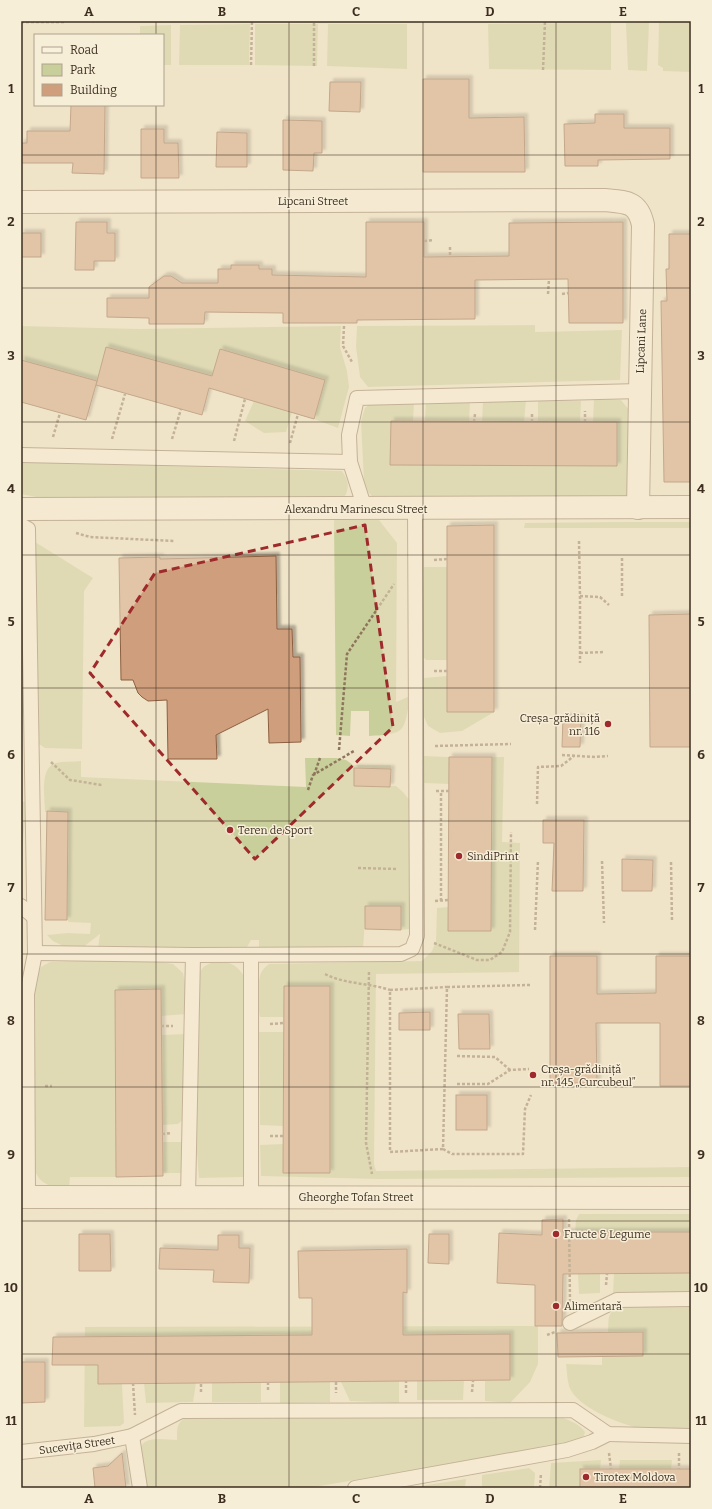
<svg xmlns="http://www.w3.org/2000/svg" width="712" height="1509" viewBox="0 0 712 1509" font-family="Bitter,serif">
	<defs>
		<filter id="shadow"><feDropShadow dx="3.5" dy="-3.5" stdDeviation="1" flood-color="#0004"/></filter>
	</defs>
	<rect width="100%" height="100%" fill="#f0e4c8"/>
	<!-- green -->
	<g fill="#c9cf9b">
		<path d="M 649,22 L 647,71 L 628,70 L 626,23 Z"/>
		<path d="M 659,22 L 691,22 L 691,72 L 663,71 L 663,68 L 658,65 Z"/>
		<path d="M 611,23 L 611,70 L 489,69 L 488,24 Z"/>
		<path d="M 250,24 L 249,65 L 179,65 L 180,25 Z"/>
		<path d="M 255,24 L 318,24 L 317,66 L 255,65 Z"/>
		<path d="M 328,24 L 407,24 L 407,69 L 327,66 Z"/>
		<path d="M 171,25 L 171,65 L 163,65 L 163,35 L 140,35 L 140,26 Z"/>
		<path d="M 535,325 L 535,332 L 622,330 L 620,380 L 368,387 L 360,377 L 356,347 L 357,326 Z"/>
		<path d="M 21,326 L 139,329 L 341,326 L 340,347 L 347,371 L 349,387 L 338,428 L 314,419 L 325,380 L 220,349 L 212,376 L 107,347 L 97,381 L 21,360 Z"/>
		<path d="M 594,399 L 621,400 L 629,410 L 630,494 L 626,498 L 373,497 L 368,492 L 364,481 L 361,421 L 365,408 L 372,402 L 414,402 L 413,421 L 391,421 L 391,465 L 616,466 L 617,423 L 593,422 Z"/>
		<path d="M 526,400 L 524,422 L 482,422 L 483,401 Z"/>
		<path d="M 254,401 L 292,412 L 286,432 L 264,433 L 245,421 Z"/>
		<path d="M 426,401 L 470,401 L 469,422 L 425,421 Z"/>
		<path d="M 538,401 L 581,401 L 580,422 L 538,422 Z"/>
		<path d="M 21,462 L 342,471 C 348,480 350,486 345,496 L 340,498 L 47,499 L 21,494 Z"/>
		<path d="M 334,520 L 379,520 L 397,543 L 396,702 L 410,696 C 404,732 407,734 369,736 L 369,711 L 351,711 L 350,736 L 336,735 Z"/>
		<path d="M 621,522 L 691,522 L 691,528 L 524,528 L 525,523 Z"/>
		<path d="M 35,542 L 93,578 L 84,591 L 82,749 L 45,748 L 39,744 L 37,738 Z"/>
		<path d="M 424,567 L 447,567 L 447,660 L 426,660 L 423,657 Z"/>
		<path d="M 447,676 L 447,712 L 494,712 L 462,731 L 440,733 L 428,726 L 424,717 L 424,678 Z"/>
		<path d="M 21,700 L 22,787 L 21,788 Z"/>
		<path d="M 424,756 L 449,757 L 449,784 L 423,783 Z"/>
		<path d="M 492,757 L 504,757 L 502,842 L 520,843 L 519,972 L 376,974 L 374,1164 L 376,1171 L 691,1167 L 691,1177 L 378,1179 L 261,1176 L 260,1145 L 283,1144 L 284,1173 L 330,1173 L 330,986 L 284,986 L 284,1017 L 260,1017 C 258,1007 257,987 260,976 C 261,971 265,967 269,964 L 422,961 L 432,951 L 436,941 L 437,908 L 448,907 L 448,931 L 491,931 Z"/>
		<path d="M 305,758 L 336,758 L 346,760 L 353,765 L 391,765 L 391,769 L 354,768 L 354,786 L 396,786 L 403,792 L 410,801 L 409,929 L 401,930 L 401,906 L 366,906 L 363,949 L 259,949 L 259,940 L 251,940 L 246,949 L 98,948 L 100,934 L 82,948 L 65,947 L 53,941 L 47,935 L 68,933 L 90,934 L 91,923 L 69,922 L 67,920 L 68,812 L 45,812 C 45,799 39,767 56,763 C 63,761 73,762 81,761 L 81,777 L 306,787 Z"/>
		<path d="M 21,801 L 26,802 L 21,870 Z"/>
		<path d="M 98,961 L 161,962 L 173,964 L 183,973 L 185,983 L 187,1014 L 161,1016 L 161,989 L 115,990 L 116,1177 L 70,1177 L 69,1187 C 53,1187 40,1187 34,1168 L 35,981 L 41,967 L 50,962 Z"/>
		<path d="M 211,963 C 230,962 233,961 245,977 L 244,1177 L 199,1178 L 197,1153 L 198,980 C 200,971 202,966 211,963 Z"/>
		<path d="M 259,1032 L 284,1032 L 283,1126 L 260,1125 Z"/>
		<path d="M 185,1034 L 185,1118 L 178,1124 L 162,1125 L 162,1035 Z"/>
		<path d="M 162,1142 L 185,1142 L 184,1173 L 163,1173 Z"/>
		<path d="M 579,1214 L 691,1214 L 691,1232 L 575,1233 L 576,1220 Z"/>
		<path d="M 600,1273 L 600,1293 L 579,1294 L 578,1274 Z"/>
		<path d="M 614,1273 L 691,1273 L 691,1293 L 613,1293 Z"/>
		<path d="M 621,1306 L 691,1306 L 691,1432 C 679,1432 666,1432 654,1431 C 631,1429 576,1409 569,1386 C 567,1379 567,1371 566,1364 L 602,1365 L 602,1356 L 643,1356 L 643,1331 L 608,1333 C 609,1319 606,1312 621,1306 Z"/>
		<path d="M 538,1326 L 538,1364 L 530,1382 L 510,1403 L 485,1401 L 485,1381 L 510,1380 L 510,1334 L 99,1337 L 122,1384 L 124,1423 L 120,1426 L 84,1427 L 85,1327 Z"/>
		<path d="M 399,1381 L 399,1403 L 350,1401 L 341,1382 Z"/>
		<path d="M 417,1381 L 464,1381 L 463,1400 L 417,1400 Z"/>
		<path d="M 261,1382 L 261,1402 L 212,1402 L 212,1383 Z"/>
		<path d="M 280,1382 L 330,1382 L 330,1402 L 280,1403 Z"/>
		<path d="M 144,1383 L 196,1383 L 193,1402 L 146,1403 Z"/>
		<path d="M 363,1417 L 563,1418 C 572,1421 580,1425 585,1432 L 584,1436 L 574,1443 L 308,1488 L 146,1488 C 144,1479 135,1447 145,1442 C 154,1437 168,1440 177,1440 C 177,1431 176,1423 185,1418 Z"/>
		<path d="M 601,1460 L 600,1469 L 580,1469 L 580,1488 L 549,1488 L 551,1463 Z"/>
		<path d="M 620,1460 L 672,1460 L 671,1469 L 619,1469 Z"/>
		<path d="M 529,1468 L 535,1473 L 534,1488 L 482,1488 L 482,1475 Z"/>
		<path d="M 466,1479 L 465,1488 L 414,1488 L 414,1487 Z"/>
	</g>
	<!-- building -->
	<g fill="#cf9f7d" stroke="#8d5f41" filter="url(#shadow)">
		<path d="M 423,79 L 469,79 L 469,118 L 524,117 L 525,172 L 423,172 Z"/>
		<path d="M 330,82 L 361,82 L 360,112 L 329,111 Z"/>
		<path d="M 71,105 L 105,105 L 104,174 L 72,173 L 73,163 L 21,163 L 21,143 L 27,143 L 27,131 L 70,131 Z"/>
		<path d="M 595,114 L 624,114 L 624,128 L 670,128 L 670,159 L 598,160 L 598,166 L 565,166 L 564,124 L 595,123 Z"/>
		<path d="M 283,120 L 322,121 L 322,153 L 314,153 L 313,171 L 283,170 Z"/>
		<path d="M 141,129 L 164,129 L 164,143 L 178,143 L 179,178 L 141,178 Z"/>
		<path d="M 217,132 L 247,133 L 247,167 L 216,167 Z"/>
		<path d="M 76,222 L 107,222 L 107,233 L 115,233 L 115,261 L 94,261 L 94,270 L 75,270 Z"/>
		<path d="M 366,222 L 424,222 L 424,257 L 509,256 L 509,223 L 623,222 L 623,323 L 569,323 L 568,279 L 475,280 L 475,319 L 357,320 L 357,323 L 283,323 L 283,313 L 205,312 L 204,324 L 149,324 L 149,318 L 107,317 L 107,298 L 149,298 L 149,287 L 164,276 L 171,276 L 182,283 L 218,283 L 218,269 L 231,269 L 231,265 L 259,265 L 259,269 L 272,269 L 272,275 L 366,277 Z"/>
		<rect x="21" y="233" width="20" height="24"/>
		<path d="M 669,234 L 691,234 L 691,482 L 664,482 L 661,301 L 667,301 L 666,269 L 669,269 Z"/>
		<path d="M 106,347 L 212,376 L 220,349 L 325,380 L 314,419 L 209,388 L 202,415 L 96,385 Z"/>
		<path d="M 21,360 L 97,381 L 86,420 L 21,402 Z"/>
		<path d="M 391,421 L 617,422 L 617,466 L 390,465 Z"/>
		<path d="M 494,525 L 494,712 L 447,712 L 447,526 Z"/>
		<path d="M 276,556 L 277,629 L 292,629 L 293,657 L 300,657 L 301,742 L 269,743 L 268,709 L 216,735 L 217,759 L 168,759 L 167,700 L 148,701 L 142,697 L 138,693 L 133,680 L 121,680 L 119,558 L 160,557 L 160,559 Z"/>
		<path d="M 691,614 L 691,747 L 650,747 L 649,615 Z"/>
		<path d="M 563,717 L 581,718 L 580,747 L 562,747 Z"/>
		<path d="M 449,757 L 492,757 L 491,931 L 448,931 Z"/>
		<path d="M 354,768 L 391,769 L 390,787 L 354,786 Z"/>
		<path d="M 47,811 L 68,812 L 67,920 L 45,920 Z"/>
		<path d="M 543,820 L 584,820 L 583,891 L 552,891 L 554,843 L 543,843 Z"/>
		<path d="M 622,859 L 653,860 L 652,891 L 622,891 Z"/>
		<path d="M 365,906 L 401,906 L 401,930 L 365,929 Z"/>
		<path d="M 550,956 L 597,956 L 597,994 L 656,993 L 656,956 L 691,956 L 691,1086 L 660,1086 L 660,1023 L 596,1023 L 597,1083 L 550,1083 Z"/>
		<path d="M 284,986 L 330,986 L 330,1173 L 283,1173 Z"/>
		<path d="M 161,989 L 163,1176 L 116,1177 L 115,990 Z"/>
		<path d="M 430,1012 L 430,1030 L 399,1030 L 399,1013 Z"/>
		<path d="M 458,1014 L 489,1014 L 490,1049 L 459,1049 Z"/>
		<rect x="456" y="1095" width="31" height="35"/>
		<path d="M 563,1219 L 563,1232 L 691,1232 L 691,1273 L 563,1274 L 562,1326 L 535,1326 L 535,1285 L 497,1283 L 499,1233 L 542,1235 L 542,1220 Z"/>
		<path d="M 79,1234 L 110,1234 L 111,1271 L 79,1271 Z"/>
		<path d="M 429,1234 L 449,1234 L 449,1264 L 428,1263 Z"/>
		<path d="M 218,1235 L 239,1235 L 239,1248 L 250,1248 L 249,1283 L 213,1282 L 214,1270 L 159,1269 L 160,1248 L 218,1250 Z"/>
		<path d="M 407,1249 L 407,1293 L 403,1292 L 403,1335 L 510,1334 L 510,1380 L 98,1384 L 98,1365 L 52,1365 L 53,1337 L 312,1335 L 312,1298 L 299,1298 L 298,1251 Z"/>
		<path d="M 643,1332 L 643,1356 L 558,1357 L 557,1333 Z"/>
		<path d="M 21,1362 L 45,1362 L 45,1402 L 21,1403 Z"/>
		<path d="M 122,1453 L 126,1488 L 95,1488 L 93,1468 L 108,1466 Z"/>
		<rect x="580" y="1469" width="111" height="19"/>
	</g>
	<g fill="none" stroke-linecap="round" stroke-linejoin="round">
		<defs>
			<g id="service">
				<path d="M 21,455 L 350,462 L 365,509"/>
				<path d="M 350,462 L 349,435 L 357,398 L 640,391"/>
				<path d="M 21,525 L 28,529 L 35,953 L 27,994 L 28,1197"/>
				<path d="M 21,906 L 34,917"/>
				<path d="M 35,953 L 193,955 L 401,954 L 412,949 L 417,936 L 415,509"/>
				<path d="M 251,955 L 251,1197"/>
				<path d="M 188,1197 L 193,955"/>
				<path d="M 570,1323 L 617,1300 L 691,1299"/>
				<path d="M 132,1436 L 140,1488"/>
				<path d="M 21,1452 L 94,1444 L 132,1436 L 181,1411 L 573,1410 L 608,1434 L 691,1436"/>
				<path d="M 355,1488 L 567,1450 L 592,1442 L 608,1434"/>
			</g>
			<g id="minor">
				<path d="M 21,202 L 605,200 C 626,202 638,201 643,225 L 638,508"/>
				<path d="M 21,509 L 691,507"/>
				<path d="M 21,1197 L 691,1198"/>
			</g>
		</defs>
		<!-- service casing -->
		<use href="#service" stroke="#8d765c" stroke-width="16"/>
		<!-- minor casing -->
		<use href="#minor" stroke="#8d765c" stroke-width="24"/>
		<!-- path -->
		<g stroke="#8d765c" stroke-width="2.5" stroke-dasharray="3 2" stroke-linecap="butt">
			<path d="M 92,21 L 99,21"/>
			<path d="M 21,22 L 65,22"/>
			<path d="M 251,65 L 252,21"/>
			<path d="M 314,66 L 314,21"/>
			<path d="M 543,70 L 545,21"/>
			<path d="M 424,241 L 434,240"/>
			<path d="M 450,247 L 450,257"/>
			<path d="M 548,294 L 549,279"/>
			<path d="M 562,294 L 568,293"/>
			<path d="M 344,326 L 343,346 L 352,362"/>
			<path d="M 474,422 L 475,414"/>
			<path d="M 532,422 L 532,412"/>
			<path d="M 585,422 L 585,411"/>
			<path d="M 53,437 L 60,413"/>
			<path d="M 112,439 L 125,394"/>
			<path d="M 172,439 L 181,409"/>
			<path d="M 234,441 L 245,399"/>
			<path d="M 290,443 L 298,414"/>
			<path d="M 76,533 L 90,537 L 174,541"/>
			<path d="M 579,541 L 580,596 L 600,597 L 609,605"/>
			<path d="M 622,558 L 622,598"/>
			<path d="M 434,560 L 447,559"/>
			<path d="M 580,596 L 580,663"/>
			<path d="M 580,653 L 604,652"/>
			<path d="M 434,671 L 447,671"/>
			<path d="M 435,746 L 511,744"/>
			<path d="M 339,750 L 347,654 L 394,584"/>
			<path d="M 562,755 L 595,757 L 608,756"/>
			<path d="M 51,762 L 70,780 L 102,785"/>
			<path d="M 314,775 L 320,758"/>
			<path d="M 308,790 L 313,775 L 354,751"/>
			<path d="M 436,791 L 449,791"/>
			<path d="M 537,804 L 538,767 L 561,766 L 574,756"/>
			<path d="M 602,861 L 604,923"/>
			<path d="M 671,862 L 672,922"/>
			<path d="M 358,868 L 398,869"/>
			<path d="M 435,901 L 448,900"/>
			<path d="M 441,901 L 441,791"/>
			<path d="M 535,930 L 538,860"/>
			<path d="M 434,943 L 477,960 L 490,960 L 502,952 L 510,932 L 511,832"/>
			<path d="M 369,972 L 366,1143 L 372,1174"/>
			<path d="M 325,974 C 344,984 369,983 390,990"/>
			<path d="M 530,985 L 447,987 L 443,1149 L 452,1154 L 523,1154 L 525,1109 L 531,1095"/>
			<path d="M 270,1024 L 284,1023"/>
			<path d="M 161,1026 L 173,1026"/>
			<path d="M 457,1056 L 495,1057 L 510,1070"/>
			<path d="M 457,1084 L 488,1084 L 510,1070 L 529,1069"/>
			<path d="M 45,1086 L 52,1086"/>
			<path d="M 162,1134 L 172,1133"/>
			<path d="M 270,1136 L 283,1136"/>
			<path d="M 443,1149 L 390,1152 L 390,990 L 447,987"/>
			<path d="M 569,1219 L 570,1302"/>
			<path d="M 606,1285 L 607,1274"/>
			<path d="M 547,1335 L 555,1332"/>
			<path d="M 268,1382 L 268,1392"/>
			<path d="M 336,1382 L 336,1393"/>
			<path d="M 133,1383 L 135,1415"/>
			<path d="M 201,1392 L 201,1383"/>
			<path d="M 472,1392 L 473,1381"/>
			<path d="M 406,1393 L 406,1381"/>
			<path d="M 609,1453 L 611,1469"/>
			<path d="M 679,1453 L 679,1469"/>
			<path d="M 540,1488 L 541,1473"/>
		</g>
		<!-- service -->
		<use href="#service" stroke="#faf1dc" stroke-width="14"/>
		<!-- minor -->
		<use href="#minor" stroke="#faf1dc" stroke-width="22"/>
	</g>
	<!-- marked area -->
	<path d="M0 0H712V1509H0ZM 365,525 L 393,727 L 255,859 L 90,673 L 155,573 Z" fill="#f0e4c8" fill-opacity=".55" fill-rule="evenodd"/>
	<path fill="none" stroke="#9e2a2b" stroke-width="3" stroke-dasharray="8 5" stroke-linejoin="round" d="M 365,525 L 393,727 L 255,859 L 90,673 L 155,573 Z"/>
	<!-- grid -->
	<path fill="none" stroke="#3d2e20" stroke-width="1" stroke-opacity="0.55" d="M 156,21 L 156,35M 289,21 L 289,1488M 423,21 L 423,1488M 556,21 L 556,1488M 156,105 L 156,1488M 21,155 L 691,155M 21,288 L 691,288M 21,422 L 691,422M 21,555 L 691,555M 21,688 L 691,688M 21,821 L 691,821M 21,954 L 691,954M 21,1087 L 691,1087M 21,1221 L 691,1221M 21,1354 L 691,1354"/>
	<!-- markers -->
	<g fill="#9e2a2b" stroke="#f7eed8" stroke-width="1.5">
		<circle cx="608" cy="724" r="4"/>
		<circle cx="230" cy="830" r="4"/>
		<circle cx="459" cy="856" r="4"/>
		<circle cx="533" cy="1075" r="4"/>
		<circle cx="556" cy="1234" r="4"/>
		<circle cx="556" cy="1306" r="4"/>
		<circle cx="586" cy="1477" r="4"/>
	</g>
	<g text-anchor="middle" stroke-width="3" stroke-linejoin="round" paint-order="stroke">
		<!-- street labels -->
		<g font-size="11" fill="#3d2e20" stroke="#f7eed8">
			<text x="313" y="205">Lipcani Street</text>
			<text transform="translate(641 341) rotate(-88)" y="4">Lipcani Lane</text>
			<text x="356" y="513">Alexandru Marinescu Street</text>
			<text x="356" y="1201">Gheorghe Tofan Street</text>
			<text transform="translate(77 1445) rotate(-8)" y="4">Sucevița Street</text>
		</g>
		<!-- poi labels -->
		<g font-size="11" fill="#3d2e20" stroke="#f7eed8" text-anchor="start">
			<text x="600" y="722" text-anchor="end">Creșa-grădiniță<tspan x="600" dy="13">nr. 116</tspan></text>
			<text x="238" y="834">Teren de Sport</text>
			<text x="467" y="860">SindiPrint</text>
			<text x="541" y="1073">Creșa-grădiniță<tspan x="541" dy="13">nr. 145 „Curcubeul”</tspan></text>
			<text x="564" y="1238">Fructe &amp; Legume</text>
			<text x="564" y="1310">Alimentară</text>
			<text x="594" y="1481">Tirotex Moldova</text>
		</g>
	</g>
	<!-- border -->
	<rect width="712" height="1509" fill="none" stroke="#f7eed8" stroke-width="44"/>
	<!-- legend -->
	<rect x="34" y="34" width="130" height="72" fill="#f7eed8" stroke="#ada18e"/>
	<rect x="42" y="47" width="20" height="6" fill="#faf1dc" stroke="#ada18e"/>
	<text x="70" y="54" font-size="12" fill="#3d2e20">Road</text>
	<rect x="42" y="64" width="20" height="12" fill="#c9cf9b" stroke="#ada18e"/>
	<text x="70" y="74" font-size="12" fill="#3d2e20">Park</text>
	<rect x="42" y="84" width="20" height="12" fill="#cf9f7d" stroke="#ada18e"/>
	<text x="70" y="94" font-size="12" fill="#3d2e20">Building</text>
	<rect x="22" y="22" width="668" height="1465" fill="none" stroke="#3d2e20" stroke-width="1.5"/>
	<g font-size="13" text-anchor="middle" font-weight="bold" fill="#3d2e20">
		<text x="89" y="16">A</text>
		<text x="222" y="16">B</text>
		<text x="356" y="16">C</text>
		<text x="490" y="16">D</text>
		<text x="623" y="16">E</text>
		<text x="11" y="93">1</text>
		<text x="701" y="93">1</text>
		<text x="11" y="226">2</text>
		<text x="701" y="226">2</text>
		<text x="11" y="360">3</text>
		<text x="701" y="360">3</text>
		<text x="11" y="493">4</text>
		<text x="701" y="493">4</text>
		<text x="11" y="626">5</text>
		<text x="701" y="626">5</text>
		<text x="11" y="759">6</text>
		<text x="701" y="759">6</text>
		<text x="11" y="892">7</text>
		<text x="701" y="892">7</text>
		<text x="11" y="1025">8</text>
		<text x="701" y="1025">8</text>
		<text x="11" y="1159">9</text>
		<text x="701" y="1159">9</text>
		<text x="11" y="1292">10</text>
		<text x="701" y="1292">10</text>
		<text x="11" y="1425">11</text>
		<text x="701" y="1425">11</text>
		<text x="89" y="1503">A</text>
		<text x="222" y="1503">B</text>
		<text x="356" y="1503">C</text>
		<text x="490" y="1503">D</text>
		<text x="623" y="1503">E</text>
	</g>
</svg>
